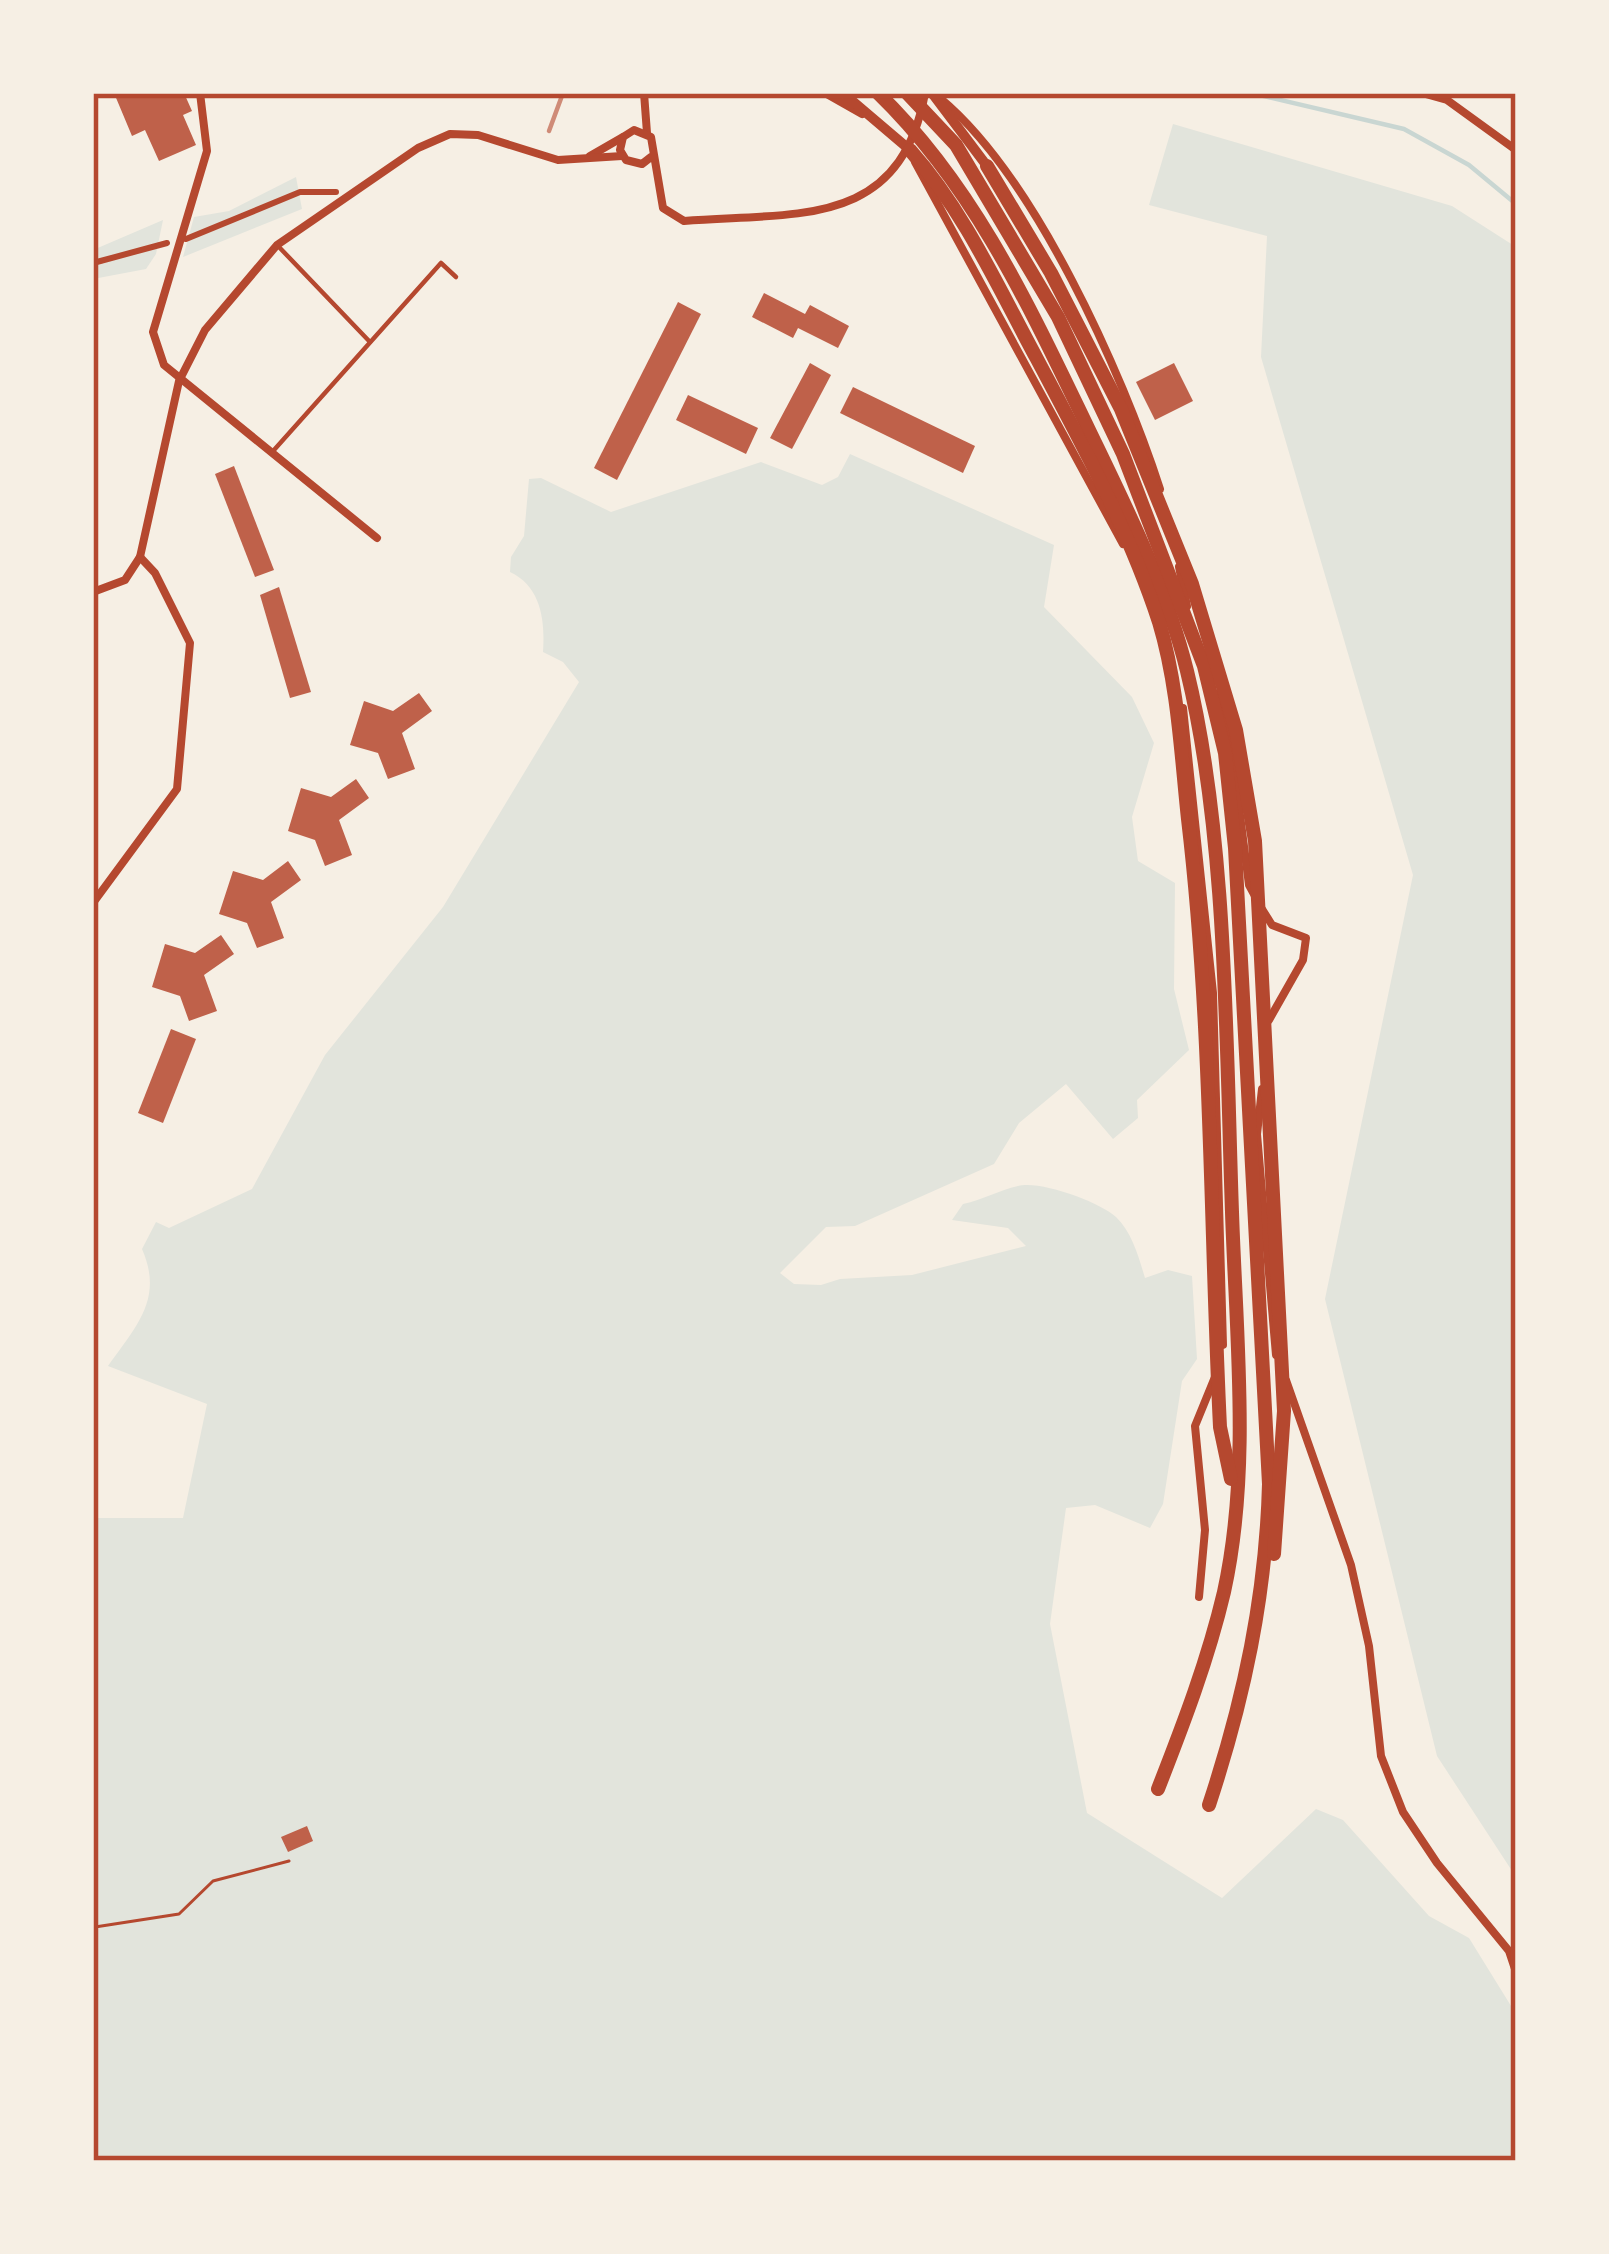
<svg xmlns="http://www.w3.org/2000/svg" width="1609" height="2254" viewBox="0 0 1609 2254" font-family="'Playfair Display',serif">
	<rect width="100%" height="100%" fill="#f6efe4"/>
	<!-- green -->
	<g fill="#e2e4dc">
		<path d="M 1173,124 L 1452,206 L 1516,247 L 1516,1877 L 1437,1756 L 1325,1299 L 1413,875 L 1261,357 L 1267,236 L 1149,205 Z"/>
		<path d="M 296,177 L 302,209 L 183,257 L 194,217 L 229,211 Z"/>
		<path d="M 163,220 L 156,254 L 146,269 L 93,279 L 93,250 Z"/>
		<path d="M 850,454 L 1054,545 L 1044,607 L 1132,697 L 1154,743 L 1132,817 L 1138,861 L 1175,883 L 1174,989 L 1189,1050 L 1137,1100 L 1138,1118 L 1113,1139 L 1066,1084 L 1019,1123 L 994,1164 L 855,1226 L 826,1227 L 780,1273 L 794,1284 L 821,1285 L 840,1279 L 912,1275 L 1026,1246 L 1008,1228 L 952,1220 L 963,1204 C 983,1200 999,1190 1018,1186 C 1040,1180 1100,1202 1116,1217 C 1132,1232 1139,1258 1145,1278 L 1168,1270 L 1192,1276 L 1197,1359 L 1182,1381 L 1163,1504 L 1150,1528 L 1095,1505 L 1066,1508 L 1050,1624 L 1087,1813 L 1222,1898 L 1316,1809 L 1343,1820 L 1429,1916 L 1469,1938 L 1516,2014 L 1516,2161 L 93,2161 L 93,1518 L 183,1518 L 207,1404 L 108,1366 C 136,1326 164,1299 142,1249 L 156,1222 L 169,1228 L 252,1189 L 325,1055 L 443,907 L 579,682 L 563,662 L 543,652 C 545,622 542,587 510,572 L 511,557 L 524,536 L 529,479 L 541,478 L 611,512 L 761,462 L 822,485 L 838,477 Z"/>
	</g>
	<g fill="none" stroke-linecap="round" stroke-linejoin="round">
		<!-- stream -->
		<path stroke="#c9d6d2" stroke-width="4.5" d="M 1251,93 L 1404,129 L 1469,165 L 1516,204"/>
	</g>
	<!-- building -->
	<g fill="#bf614a">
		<path d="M 114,93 L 184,93 L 192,111 L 183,115 L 196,145 L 159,161 L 145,130 L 132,136 Z"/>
		<path d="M 764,293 L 805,314 L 810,305 L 849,326 L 838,348 L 798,328 L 793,338 L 752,317 Z"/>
		<path d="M 678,302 L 701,314 L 617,480 L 594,468 Z"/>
		<path d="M 810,363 L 831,375 L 792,449 L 770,438 Z"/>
		<path d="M 1174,363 L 1193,401 L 1155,420 L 1136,382 Z"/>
		<path d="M 853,387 L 975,446 L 963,473 L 840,413 Z"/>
		<path d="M 688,395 L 758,428 L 746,454 L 676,420 Z"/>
		<path d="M 234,466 L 274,570 L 255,577 L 215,474 Z"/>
		<path d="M 279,587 L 311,692 L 290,698 L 260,595 Z"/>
		<path d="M 419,693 L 432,711 L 402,733 L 415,769 L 388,779 L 378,753 L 350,745 L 364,701 L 393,711 Z"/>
		<path d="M 356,779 L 369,798 L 339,820 L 352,855 L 325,866 L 315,840 L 288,831 L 301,788 L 331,797 Z"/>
		<path d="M 288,861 L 301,880 L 271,902 L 284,938 L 257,948 L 247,923 L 219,914 L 233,871 L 263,880 Z"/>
		<path d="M 221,935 L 234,954 L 204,975 L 217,1011 L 189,1021 L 180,996 L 152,987 L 165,944 L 195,953 Z"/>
		<path d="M 171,1029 L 196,1039 L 163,1123 L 138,1113 Z"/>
		<path d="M 307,1826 L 313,1841 L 288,1852 L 281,1837 Z"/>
	</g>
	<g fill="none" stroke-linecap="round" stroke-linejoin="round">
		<!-- path -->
		<path stroke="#b5482f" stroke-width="3" d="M 95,1927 L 179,1914 L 213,1881 L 289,1861"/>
		<!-- service -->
		<g stroke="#b5482f" stroke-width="4.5">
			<path d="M 279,247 L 370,342"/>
			<path d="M 274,450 L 441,263 L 456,277"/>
		</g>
		<!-- pedestrian -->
		<g stroke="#b5482f" stroke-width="6">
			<path d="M 186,239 L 300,192 L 336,192"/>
			<path d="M 93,263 L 167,243"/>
		</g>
		<!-- minor -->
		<g stroke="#b5482f" stroke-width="8">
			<path d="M 200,93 L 207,151 L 153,332 L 164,365 L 377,538"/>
			<path d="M 644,93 L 647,133"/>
			<path d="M 825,93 L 862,114"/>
			<path d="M 1422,93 L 1447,100 L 1516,150"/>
			<path d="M 940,98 C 1035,177 1122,372 1160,489"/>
			<path d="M 590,156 L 623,137"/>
			<path d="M 651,157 L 642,164 L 626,160 L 620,150 L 623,137 L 634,130 L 651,137 L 663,208 L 684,221 C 796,212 900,230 925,93"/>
			<path d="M 915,162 L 1123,544"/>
			<path d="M 1179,567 L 1187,606"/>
			<path d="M 93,592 L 125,580 L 140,557 L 179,381 L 205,330 L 277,245 L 418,148 L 450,134 L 478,135 L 558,160 L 622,156"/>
			<path d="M 1217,694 L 1229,730 L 1249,885 L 1255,896"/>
			<path d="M 1183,708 L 1213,993 L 1223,1345"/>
			<path d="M 93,903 L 177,789 L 190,643 L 155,573 L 140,557"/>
			<path d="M 1262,909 L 1272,925 L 1306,938 L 1303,960 L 1269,1020"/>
			<path d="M 1262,1089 L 1257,1134 L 1276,1355"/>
			<path d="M 1286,1380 L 1351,1565 L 1369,1646 L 1381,1756 L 1403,1812 L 1437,1863 L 1509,1951 L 1516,1972"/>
			<path d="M 1199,1597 L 1205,1530 L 1195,1426 L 1215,1377"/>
		</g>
		<!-- secondary -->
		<g stroke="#b5482f" stroke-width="10">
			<path d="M 843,93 L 910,150"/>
			<path d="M 932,93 L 987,166"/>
		</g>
		<!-- trunk -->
		<g stroke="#b5482f" stroke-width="14">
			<path d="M 878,93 C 975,187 1030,308 1088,428 C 1126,507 1166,586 1187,671 C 1227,834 1226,1043 1232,1212 C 1236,1337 1251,1469 1224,1592 C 1208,1660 1183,1725 1158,1789"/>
			<path d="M 907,93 L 956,145 L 1058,317 L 1123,454 L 1204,666 L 1225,753 L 1235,848 L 1269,1484 C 1266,1596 1244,1699 1209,1805"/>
			<path d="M 910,150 C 964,211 998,287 1037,359 C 1082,444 1129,530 1159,622 C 1178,685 1181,754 1188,819 C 1212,1022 1210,1224 1220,1427 L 1231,1479"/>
			<path d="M 987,166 L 1051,273 L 1121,409 L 1192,584 L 1236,730 L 1255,841 L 1284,1411 L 1274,1554"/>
		</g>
		<!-- rail -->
		<path stroke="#cf8b77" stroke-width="4.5" d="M 549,131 L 563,93"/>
	</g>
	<!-- border -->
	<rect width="1609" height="2254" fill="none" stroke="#f6efe4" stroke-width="192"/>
	<rect x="96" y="96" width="1417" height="2062" fill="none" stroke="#b5482f" stroke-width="4.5"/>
</svg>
